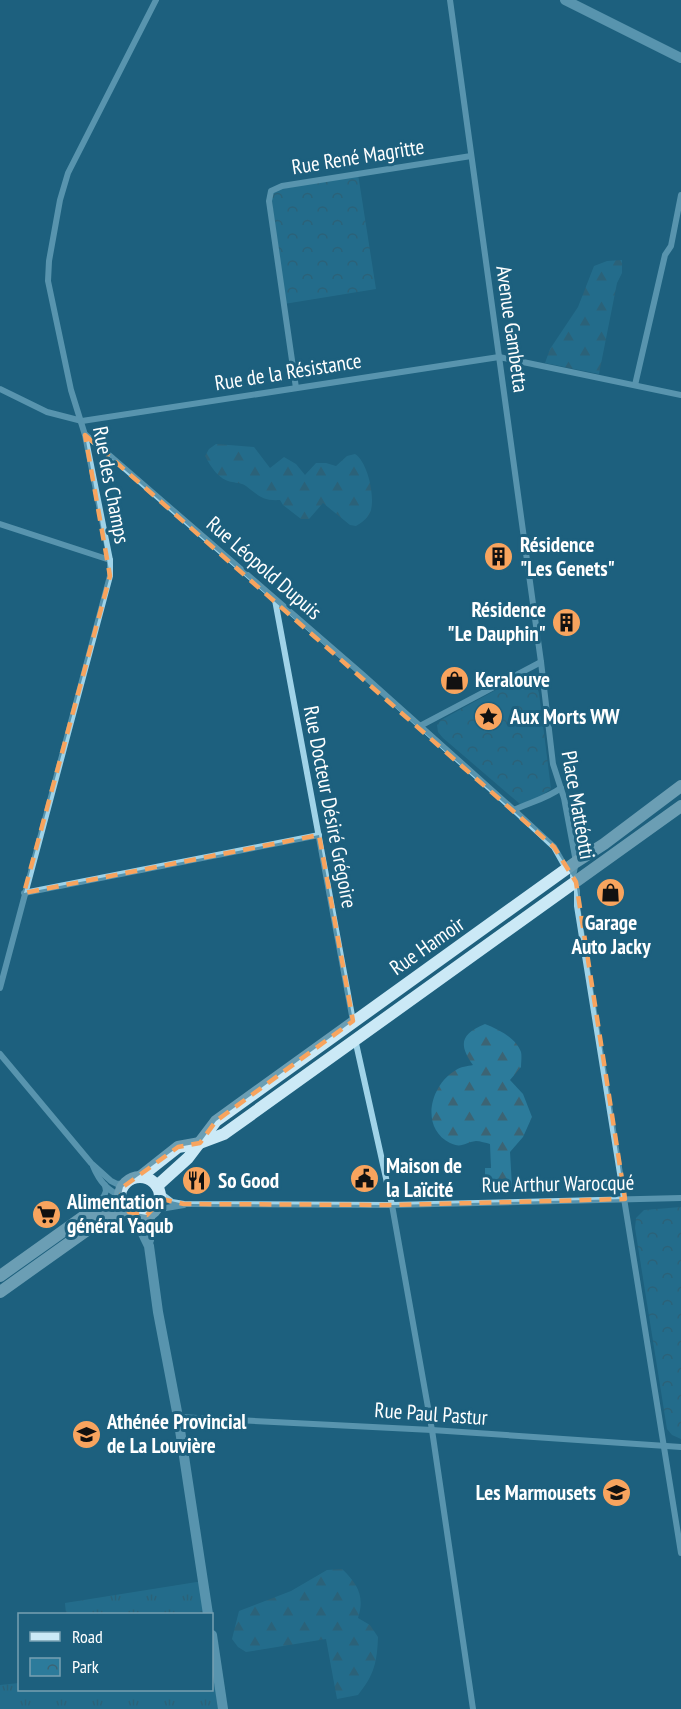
<svg xmlns="http://www.w3.org/2000/svg" width="681" height="1709" viewBox="0 0 681 1709" font-family="'PT Sans Narrow',sans-serif">
	<defs>
		<pattern id="grass-tufts" width="24" height="20" patternUnits="userSpaceOnUse" patternTransform="scale(1.5)"><rect width="24" height="20" fill="#2c7b9b"/><path d="M3 7l-1-3M5 7V3M7 7l1-3M15 17l-1-3M17 17v-4M19 17l1-3" fill="none" stroke="#3c6474"/></pattern>
		<pattern id="forest-firs" width="22" height="20" patternUnits="userSpaceOnUse" patternTransform="scale(1.5)"><rect width="22" height="20" fill="#2c7b9b"/><path d="M5 1l3.5 6h-7zM16 11l3.5 6h-7z" fill="#3c6474"/></pattern>
		<pattern id="park-crowns" width="20" height="18" patternUnits="userSpaceOnUse" patternTransform="scale(1.5)"><rect width="20" height="18" fill="#2c7b9b"/><path d="M2 6a3 3 0 1 1 6 0M12 15a3 3 0 1 1 6 0" fill="none" stroke="#3c6474"/></pattern>
	</defs>
	<rect width="100%" height="100%" fill="#1d607e"/>
	<!-- grass -->
	<g fill="url(#grass-tufts)">
		<path d="M 203,1581 L 208,1614 L 66,1614 L 65,1603 Z"/>
		<path d="M 212,1635 L 223,1709 L 0,1709 L 0,1685 L 19,1683 L 20,1690 L 212,1690 Z"/>
	</g>
	<!-- forest -->
	<g fill="url(#forest-firs)">
		<path d="M 622,260 L 622,273 L 617,283 L 599,374 L 545,363 L 550,349 L 578,307 L 594,266 L 607,261 Z"/>
		<path d="M 216,444 L 254,447 L 270,468 L 284,457 L 296,464 L 305,475 L 316,463 L 326,463 L 336,466 L 347,456 L 355,454 C 368,462 376,499 370,513 C 368,518 361,523 356,526 L 350,525 L 323,503 L 309,519 L 301,519 L 283,505 L 280,500 C 263,501 259,496 246,486 C 242,483 237,483 232,482 C 219,480 211,467 205,456 L 209,449 Z"/>
		<path d="M 485,1024 C 498,1029 516,1038 521,1052 C 522,1056 521,1063 521,1067 L 510,1080 L 523,1094 L 532,1117 L 523,1137 L 510,1152 L 512,1187 L 493,1187 L 485,1175 L 485,1168 L 491,1168 L 490,1144 C 486,1143 480,1141 476,1141 C 465,1142 462,1149 450,1143 C 419,1127 431,1084 456,1070 C 460,1067 468,1066 473,1065 C 458,1044 461,1034 485,1024 Z"/>
		<path d="M 342,1569 C 358,1584 365,1597 358,1618 L 370,1625 L 378,1637 C 377,1663 374,1675 358,1695 L 337,1699 L 326,1639 L 246,1652 L 238,1647 L 232,1639 L 239,1611 L 291,1591 L 327,1570 Z"/>
	</g>
	<!-- park -->
	<g fill="url(#park-crowns)">
		<path d="M 358,174 L 376,289 L 284,304 L 271,191 Z"/>
		<path d="M 525,674 L 533,676 L 539,693 L 551,789 L 530,803 L 520,804 L 443,738 L 438,732 L 437,725 L 441,720 Z"/>
		<path d="M 681,1207 L 681,1439 L 672,1435 L 667,1429 L 635,1228 L 636,1218 L 644,1210 Z"/>
	</g>
	<g fill="none" stroke-linecap="round" stroke-linejoin="round">
		<!-- minor -->
		<g stroke="#a0d3e8" stroke-width="6">
			<path d="M 450,0 L 541,662 L 553,764 L 564,798 L 576,862 L 573,876 L 577,891 L 577,906 L 681,1553"/>
			<path d="M 635,385 L 665,255 L 671,246 L 681,195"/>
			<path d="M 296,388 L 269,201 L 271,191 L 282,186 L 471,156"/>
			<path d="M 0,389 L 47,412 L 82,421 L 499,357 L 681,395"/>
			<path d="M 86,435 L 362,674 L 514,810 L 554,847 L 567,870"/>
			<path d="M 0,524 L 110,560"/>
			<path d="M 275,600 L 353,1021"/>
			<path d="M 420,726 L 541,662"/>
			<path d="M 514,810 C 530,802 546,799 561,788"/>
			<path d="M 24,893 L 319,835"/>
			<path d="M 0,988 L 110,576 L 110,560 L 85,435 L 71,390 L 48,281 L 49,261 L 60,200 L 68,173 L 156,0"/>
			<path d="M 355,1039 L 392,1205 L 432,1430 L 473,1709"/>
			<path d="M 0,1054 L 91,1163 L 111,1181 L 117,1184 L 126,1183"/>
			<path d="M 93,1166 C 98,1178 107,1191 120,1195"/>
			<path d="M 159,1192 L 172,1202 L 184,1204 L 392,1205 L 681,1198"/>
			<path d="M 154,1210 L 184,1205"/>
			<path d="M 86,1214 L 104,1196 L 106,1191 L 105,1185"/>
			<path d="M 178,1417 L 432,1430 L 681,1447"/>
		</g>
		<!-- tertiary -->
		<g stroke="#a0d3e8" stroke-width="10">
			<path d="M 565,0 L 681,58"/>
			<path d="M 134,1215 L 149,1246 L 158,1312 L 178,1417 L 208,1614"/>
			<path d="M 149,1240 L 150,1213"/>
			<path d="M 212,1635 L 223,1709"/>
		</g>
		<!-- secondary -->
		<g stroke="#cbe9f6" stroke-width="12">
			<path d="M 140,1177 L 178,1147 L 200,1143 L 224,1134 L 681,806"/>
			<circle cx="140" cy="1197" r="20"/>
			<path d="M 157,1186 L 188,1158 L 216,1121 L 576,862 L 604,844 L 681,786"/>
			<path d="M 0,1276 L 83,1217 L 95,1213 L 120,1199"/>
			<path d="M 0,1292 L 97,1223 L 126,1210"/>
		</g>
	</g>
	<!-- marked area -->
	<path d="M0 0H681V1709H0ZM 85,435 L 554,847 L 576,882 L 625,1199 L 392,1205 L 184,1204 L 162,1199 L 147,1215 L 129,1212 L 120,1199 L 123,1187 L 178,1147 L 200,1143 L 216,1121 L 353,1021 L 319,835 L 24,893 L 110,576 Z" fill="#1d607e" fill-opacity=".55" fill-rule="evenodd"/>
	<path fill="none" stroke="#f8a45e" stroke-width="4.5" stroke-dasharray="12 8" stroke-linejoin="round" d="M 85,435 L 554,847 L 576,882 L 625,1199 L 392,1205 L 184,1204 L 162,1199 L 147,1215 L 129,1212 L 120,1199 L 123,1187 L 178,1147 L 200,1143 L 216,1121 L 353,1021 L 319,835 L 24,893 L 110,576 Z"/>
	<!-- icons -->
	<defs>
		<symbol id="building-disc" viewBox="-11 -11 22 22"><circle r="9.5" fill="#f8a45e" stroke="#1d607e"/><path d="M-4-6H4V6H1V3H-1V6H-4ZM-2.5-4.3h1.7v1.8h-1.7ZM.8-4.3h1.7v1.8H.8ZM-2.5-1h1.7V.8h-1.7ZM.8-1h1.7V.8H.8Z" fill="#111"/></symbol>
		<symbol id="shop-disc" viewBox="-11 -11 22 22"><circle r="9.5" fill="#f8a45e" stroke="#1d607e"/><path d="M-5-2.5h2.3a2.7 3.5 0 0 1 5.4 0H5L5.5 6h-11ZM-1.5-2.5h3a1.5 2.3 0 0 0-3 0Z" fill="#111"/></symbol>
		<symbol id="sight-disc" viewBox="-11 -11 22 22"><circle r="9.5" fill="#f8a45e" stroke="#1d607e"/><path d="M0-6L1.8-2.2L6-1.7L2.9 1.2L3.7 5.4L0 3.3L-3.7 5.4L-2.9 1.2L-6-1.7L-1.8-2.2Z" fill="#111"/></symbol>
		<symbol id="civic-disc" viewBox="-11 -11 22 22"><circle r="9.5" fill="#f8a45e" stroke="#1d607e"/><path d="M-.6-6.5H3V-4.5H.6V-3L4-1V1h2V6H-6V1h2V-1L-.6-3ZM-1.2 2.5V6h2.4V2.5Z" fill="#111"/></symbol>
		<symbol id="restaurant-disc" viewBox="-11 -11 22 22"><circle r="9.5" fill="#f8a45e" stroke="#1d607e"/><path d="M-5-6h1v4h1v-4h1v4h1v-4h1v5L-1.5 .5V6h-2V.5L-5-1ZM5-6V6H3V1.5H1.5Q1.5-4 5-6Z" fill="#111"/></symbol>
		<symbol id="supermarket-disc" viewBox="-11 -11 22 22"><circle r="9.5" fill="#f8a45e" stroke="#1d607e"/><path d="M-6-5.5h2.5l.6 2H6L4.5 2H-2.5L-4.4-4H-6ZM-1.5 3.2a1.3 1.3 0 1 0 .1 0ZM3 3.2a1.3 1.3 0 1 0 .1 0Z" fill="#111"/></symbol>
		<symbol id="school-disc" viewBox="-11 -11 22 22"><circle r="9.5" fill="#f8a45e" stroke="#1d607e"/><path d="M0-5L7-2L0 1L-7-2ZM-4 1L0 2.5L4 1V4Q0 6-4 4Z" fill="#111"/></symbol>
	</defs>
	<g fill-rule="evenodd">
		<use href="#building-disc" x="482" y="540" width="33" height="33"/>
		<use href="#building-disc" x="550" y="606" width="33" height="33"/>
		<use href="#shop-disc" x="438" y="664" width="33" height="33"/>
		<use href="#sight-disc" x="472" y="700" width="33" height="33"/>
		<use href="#shop-disc" x="594" y="876" width="33" height="33"/>
		<use href="#civic-disc" x="348" y="1162" width="33" height="33"/>
		<use href="#restaurant-disc" x="180" y="1164" width="33" height="33"/>
		<use href="#supermarket-disc" x="30" y="1198" width="33" height="33"/>
		<use href="#school-disc" x="70" y="1418" width="33" height="33"/>
		<use href="#school-disc" x="600" y="1476" width="33" height="33"/>
	</g>
	<g text-anchor="middle" stroke-width="6" stroke-linejoin="round" paint-order="stroke">
		<!-- street labels -->
		<g font-size="21" fill="#fff" stroke="#1d607e">
			<text transform="translate(358 157) rotate(-9)" y="7">Rue René Magritte</text>
			<text transform="translate(512 329) rotate(82)" y="7">Avenue Gambetta</text>
			<text transform="translate(288 372) rotate(-9)" y="7">Rue de la Résistance</text>
			<text transform="translate(111 485) rotate(79)" y="7">Rue des Champs</text>
			<text transform="translate(264 568) rotate(41)" y="7">Rue Léopold Dupuis</text>
			<text transform="translate(578 805) rotate(80)" y="7">Place Mattéotti</text>
			<text transform="translate(330 807) rotate(79)" y="7">Rue Docteur Désiré Grégoire</text>
			<text transform="translate(427 946) rotate(-35)" y="7">Rue Hamoir</text>
			<text transform="translate(558 1184) rotate(-1)" y="7">Rue Arthur Warocqué</text>
			<text transform="translate(431 1414) rotate(4)" y="7">Rue Paul Pastur</text>
		</g>
		<!-- poi labels -->
		<g font-size="21" font-weight="bold" fill="#fff" stroke="#1d607e" text-anchor="start">
			<text x="520" y="552">Résidence<tspan x="520" dy="24">"Les Genets"</tspan></text>
			<text x="546" y="617" text-anchor="end">Résidence<tspan x="546" dy="24">"Le Dauphin"</tspan></text>
			<text x="475" y="687">Keralouve</text>
			<text x="510" y="724">Aux Morts WW</text>
			<text x="611" y="930" text-anchor="middle">Garage<tspan x="611" dy="24">Auto Jacky</tspan></text>
			<text x="386" y="1173">Maison de<tspan x="386" dy="24">la Laïcité</tspan></text>
			<text x="218" y="1188">So Good</text>
			<text x="67" y="1209">Alimentation<tspan x="67" dy="24">général Yaqub</tspan></text>
			<text x="107" y="1429">Athénée Provincial<tspan x="107" dy="24">de La Louvière</tspan></text>
			<text x="596" y="1500" text-anchor="end">Les Marmousets</text>
		</g>
	</g>
	<!-- legend -->
	<rect x="18" y="1613" width="195" height="78" fill="#1d607e" stroke="#77a0b2" stroke-width="1.5"/>
	<rect x="30" y="1632" width="30" height="9" fill="#cbe9f6" stroke="#77a0b2" stroke-width="1.5"/>
	<text x="72" y="1643" font-size="18" fill="#ffffff">Road</text>
	<rect x="30" y="1658" width="30" height="18" fill="url(#park-crowns)" stroke="#77a0b2" stroke-width="1.5"/>
	<text x="72" y="1673" font-size="18" fill="#ffffff">Park</text>
</svg>
